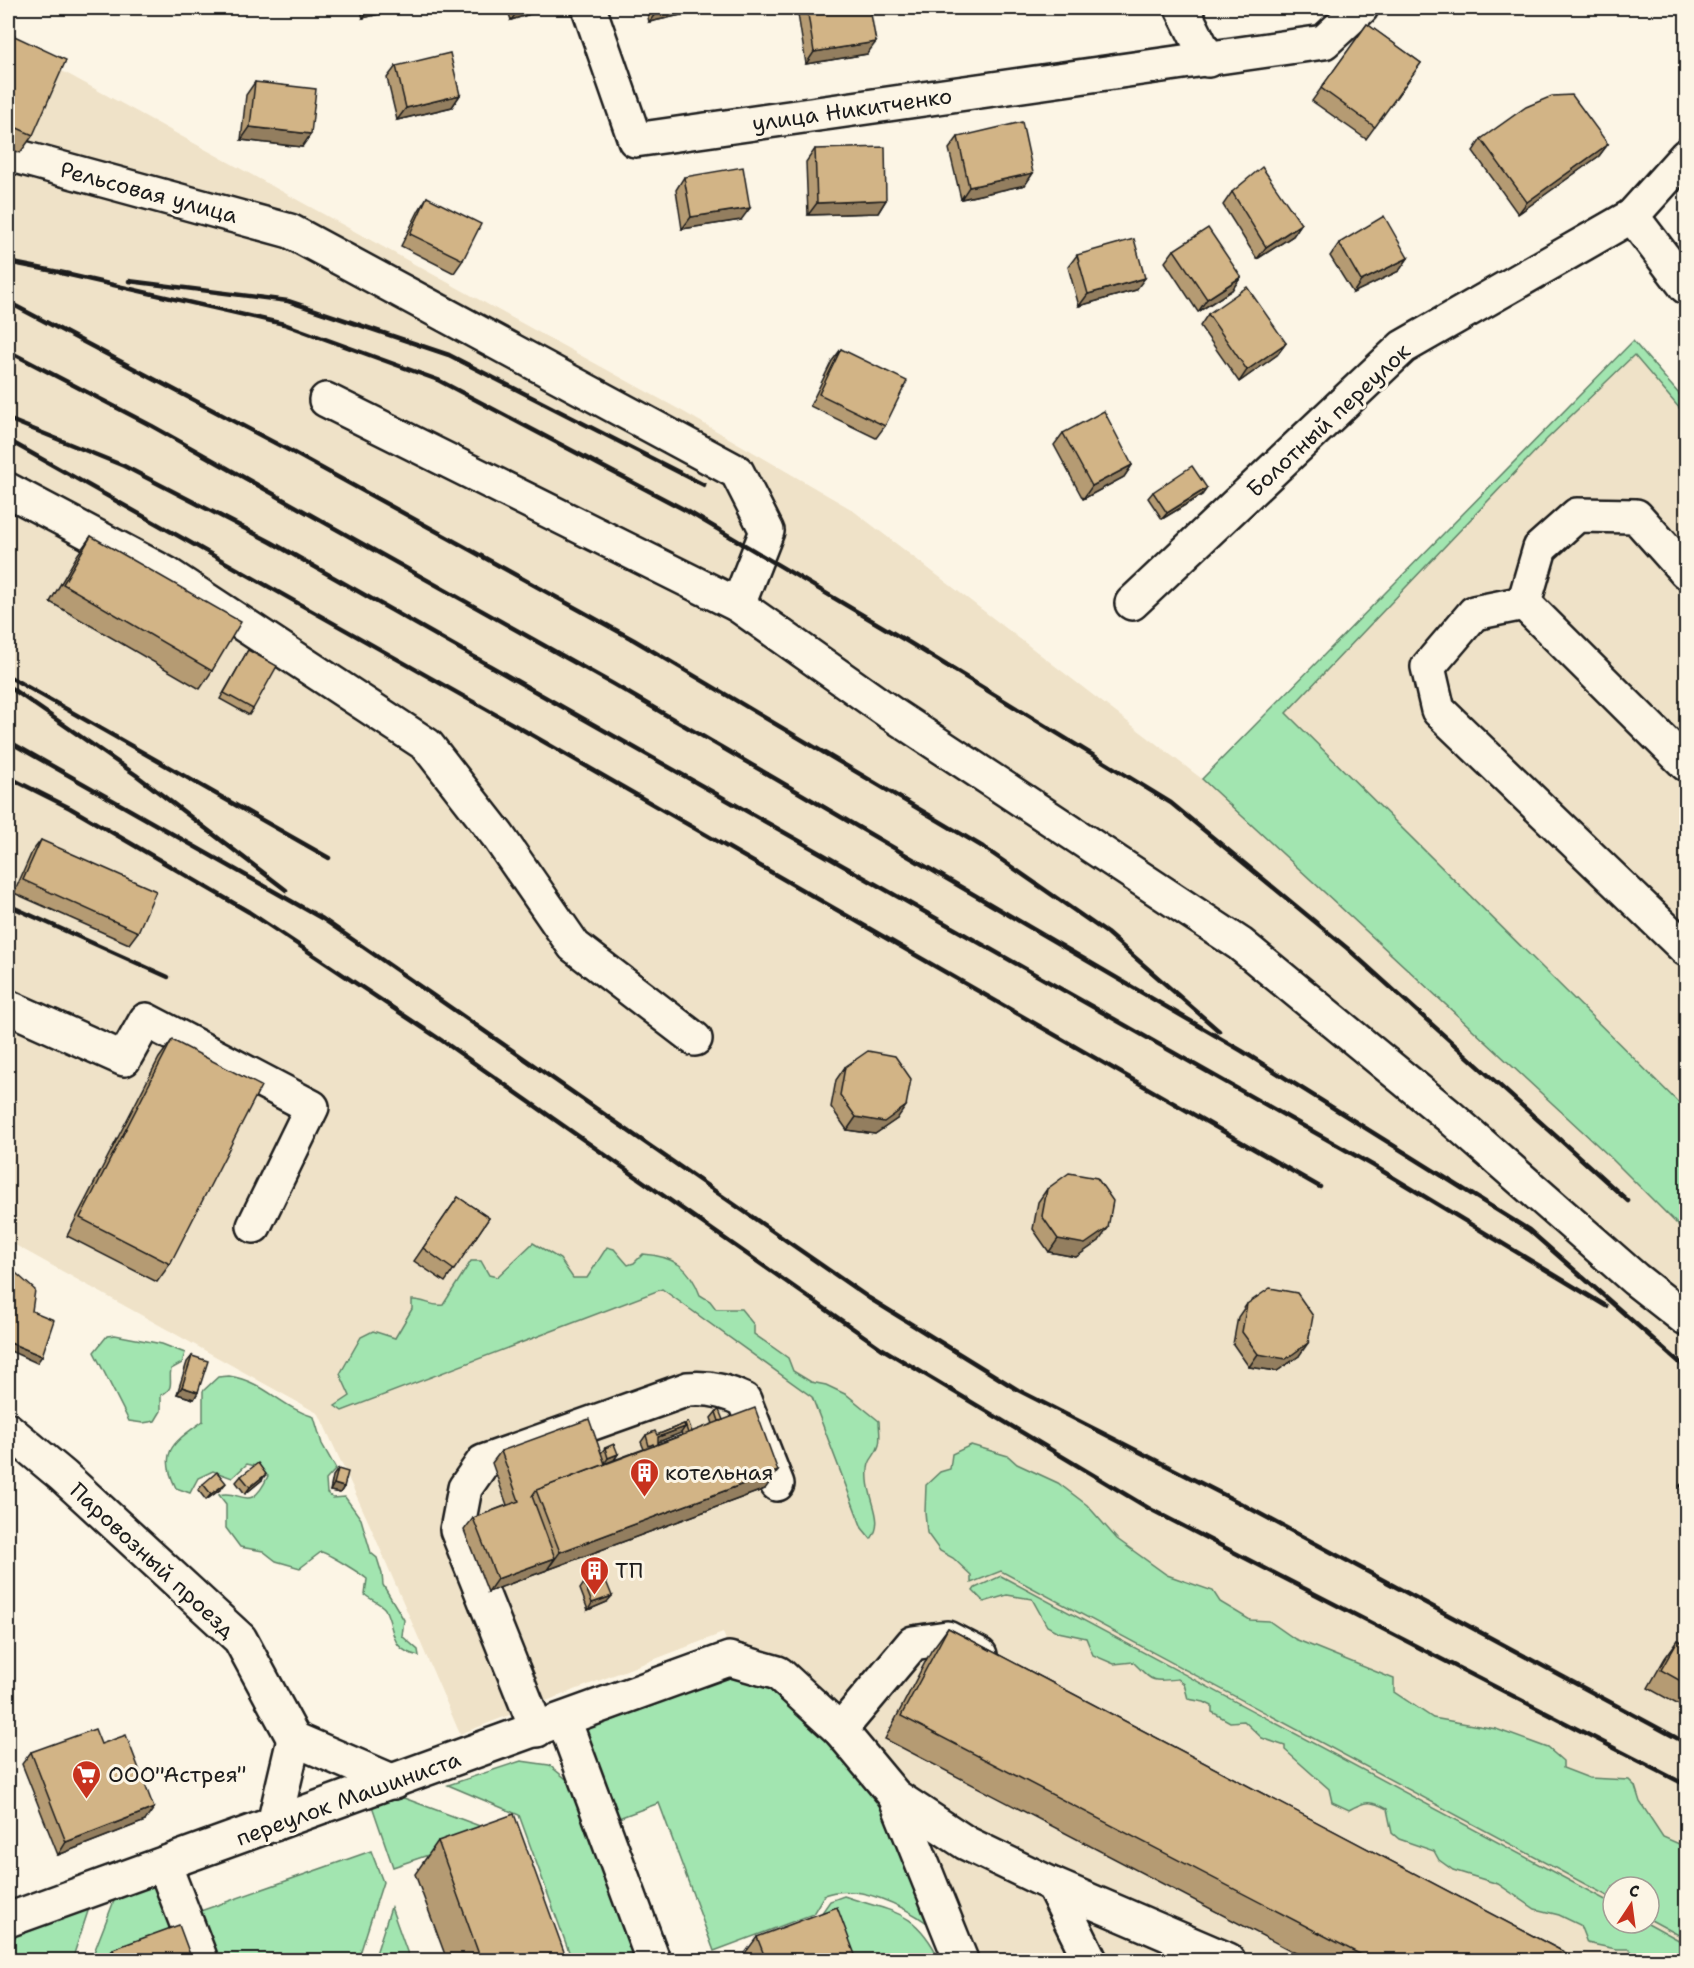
<svg xmlns="http://www.w3.org/2000/svg" width="1694" height="1968" viewBox="0 0 1694 1968" font-family="'Shantell Sans',sans-serif">
	<rect width="100%" height="100%" fill="#fcf5e5"/>
	<filter id="ink" filterUnits="userSpaceOnUse"><feTurbulence type="fractalNoise" baseFrequency=".0167" numOctaves="2"/><feDisplacementMap in="SourceGraphic" scale="12" xChannelSelector="R" yChannelSelector="G"/><feConvolveMatrix kernelMatrix="1 2 1 2 8 2 1 2 1" color-interpolation-filters="sRGB"/></filter>
	<g filter="url(#ink)">
		<!-- built -->
		<g fill="#efe2c8" fill-rule="evenodd">
			<path d="M 8,47 L 66,73 L 682,411 L 851,509 L 1202,779 L 1607,1154 L 1686,1233 L 1686,1960 L 950,1960 L 898,1828 L 744,1681 L 723,1633 L 460,1734 L 369,1523 L 319,1414 L 8,1241 ZM 1613,1887 L 1649,1887 L 1649,1923 L 1613,1923 Z"/>
			<path d="M 1634,355 L 1686,416 L 1686,1110 L 1285,713 L 1547,439 Z"/>
		</g>
		<!-- green -->
		<g fill="#a2e5b0" stroke="#5f8066" stroke-width="1.5">
			<path d="M 1633,341 L 1686,402 L 1686,416 L 1634,355 L 1547,439 L 1286,713 L 1686,1110 L 1686,1233 L 1607,1154 L 1202,779 Z"/>
			<path d="M 533,1243 L 560,1259 L 573,1278 L 587,1278 L 607,1247 L 614,1249 L 628,1265 L 634,1263 L 643,1254 C 673,1256 690,1267 700,1295 L 710,1301 L 716,1309 L 741,1309 L 754,1325 L 754,1334 L 788,1358 L 793,1371 L 811,1382 L 826,1385 L 847,1395 L 879,1421 C 879,1428 881,1437 879,1445 C 875,1460 866,1456 868,1480 C 869,1501 885,1521 871,1539 L 862,1528 L 812,1397 L 662,1289 L 342,1411 L 335,1406 L 350,1396 L 340,1374 L 361,1337 L 373,1331 L 395,1338 L 412,1309 L 412,1300 C 424,1299 431,1307 443,1305 L 471,1261 L 481,1261 L 489,1275 L 497,1277 Z"/>
			<path d="M 115,1335 L 162,1344 L 185,1353 L 182,1363 L 171,1369 C 168,1381 176,1388 161,1395 L 161,1411 L 155,1421 L 143,1423 L 129,1421 L 94,1352 L 107,1336 Z"/>
			<path d="M 229,1376 C 264,1381 282,1408 314,1417 L 322,1444 L 336,1469 L 326,1480 L 327,1493 L 333,1498 L 345,1497 L 361,1519 L 371,1553 L 377,1558 L 382,1574 L 383,1585 L 404,1620 L 402,1636 L 418,1650 L 419,1656 C 388,1649 396,1631 385,1609 C 382,1604 370,1599 365,1595 L 367,1579 C 361,1574 328,1553 321,1552 L 300,1568 L 276,1561 L 263,1551 L 240,1547 L 226,1528 L 226,1504 L 219,1495 C 240,1488 250,1516 268,1476 L 255,1466 L 247,1464 L 232,1478 L 213,1471 L 198,1478 L 190,1493 L 176,1488 C 157,1450 175,1442 203,1421 L 203,1391 L 218,1377 Z"/>
			<path d="M 971,1445 L 1008,1456 L 1017,1464 L 1058,1483 L 1087,1505 L 1117,1539 L 1167,1575 L 1213,1591 L 1220,1602 L 1250,1620 L 1269,1621 L 1295,1639 L 1394,1679 L 1394,1692 L 1433,1718 L 1496,1729 L 1548,1748 L 1563,1761 L 1563,1768 L 1589,1778 L 1629,1780 L 1635,1786 L 1640,1802 L 1663,1837 L 1686,1847 L 1686,1939 L 1649,1919 L 1649,1887 L 1613,1887 L 1613,1899 L 1001,1571 L 971,1583 L 971,1575 L 953,1558 L 940,1551 L 927,1533 L 925,1512 L 926,1485 L 940,1472 L 950,1469 L 952,1454 Z"/>
			<path d="M 1001,1576 L 1613,1904 L 1613,1923 L 1648,1923 L 1686,1944 L 1686,1960 L 1640,1960 L 1629,1949 L 1616,1949 L 1587,1943 L 1580,1925 L 1559,1915 L 1535,1909 L 1498,1884 L 1453,1870 L 1439,1860 L 1434,1851 L 1399,1839 L 1392,1833 L 1387,1809 C 1371,1800 1365,1801 1349,1810 L 1332,1802 L 1329,1789 L 1285,1750 L 1285,1746 L 1262,1738 L 1244,1721 L 1230,1722 L 1212,1712 L 1212,1706 L 1204,1702 L 1188,1699 L 1184,1684 L 1178,1679 C 1150,1682 1153,1682 1133,1662 L 1114,1664 L 1093,1655 L 1086,1638 L 1058,1632 L 1047,1626 L 1032,1599 L 1007,1595 L 984,1602 L 973,1591 L 975,1588 Z"/>
			<path d="M 737,1672 L 772,1685 L 828,1736 L 882,1801 L 930,1925 C 902,1905 858,1883 824,1895 L 813,1914 L 714,1951 L 659,1803 L 608,1822 L 576,1732 Z"/>
			<path d="M 521,1761 L 549,1765 L 576,1787 L 638,1960 L 572,1960 L 519,1815 L 448,1785 Z"/>
			<path d="M 393,1794 L 496,1832 L 393,1867 L 371,1803 Z"/>
			<path d="M 371,1851 L 383,1882 L 358,1960 L 209,1960 L 192,1914 Z"/>
			<path d="M 160,1877 L 181,1935 L 114,1960 L 91,1960 L 117,1893 Z"/>
			<path d="M 844,1896 C 893,1913 914,1908 940,1960 L 829,1960 L 819,1917 L 830,1901 Z"/>
			<path d="M 92,1899 L 72,1960 L 8,1960 L 8,1930 Z"/>
			<path d="M 391,1907 L 410,1960 L 374,1960 Z"/>
		</g>
		<g fill="none" stroke-linecap="round" stroke-linejoin="round">
			<defs>
				<g id="minor">
					<path d="M 589,8 L 635,140 L 1324,42 L 1361,8"/>
					<path d="M 1182,8 L 1208,60"/>
					<path d="M 8,154 L 290,231 L 737,472 L 767,531 L 738,605 L 892,714 L 1240,944 L 1449,1116 L 1635,1279 L 1686,1319"/>
					<path d="M 1632,216 L 1686,287"/>
					<path d="M 326,400 L 738,605"/>
					<path d="M 8,490 L 167,574 L 427,745 L 498,836 L 574,946 L 695,1039"/>
					<path d="M 1132,603 L 1403,347 L 1632,216 L 1686,156"/>
					<path d="M 1524,603 L 1540,548 L 1577,515 L 1636,516 L 1686,572"/>
					<path d="M 1686,764 L 1524,603 L 1474,613 L 1428,667 L 1438,710 L 1686,949"/>
					<path d="M 8,1007 L 124,1059 L 146,1020 L 312,1107 L 254,1226"/>
					<path d="M 8,1430 L 63,1476 L 240,1639 L 294,1739 L 394,1782"/>
					<path d="M 564,1720 L 653,1960"/>
					<path d="M 537,1730 L 457,1530 L 465,1488 L 483,1462 L 688,1389 C 708,1387 726,1391 744,1400 L 777,1484"/>
					<path d="M 840,1730 L 913,1643 L 947,1638 L 980,1655"/>
					<path d="M 895,1796 L 961,1960"/>
					<path d="M 274,1824 L 294,1739"/>
					<path d="M 164,1864 L 201,1960"/>
					<path d="M 1053,1885 L 1090,1960"/>
					<path d="M 8,1920 L 729,1659 L 778,1673 L 840,1730 L 895,1796 L 966,1843 L 1053,1885 L 1228,1960"/>
				</g>
			</defs>
			<!-- minor casing -->
			<use href="#minor" stroke="#1c1c1c" stroke-width="38"/>
			<!-- minor -->
			<use href="#minor" stroke="#fcf5e5" stroke-width="33"/>
			<!-- rail -->
			<g stroke="#1c1c1c" stroke-width="4.5">
				<path d="M 8,262 L 69,274"/>
				<path d="M 61,273 L 284,324 L 438,380 L 687,511 L 910,643 L 1171,803 L 1347,948 L 1628,1201"/>
				<path d="M 129,281 L 288,301 L 449,355 L 704,485"/>
				<path d="M 8,302 L 294,453 L 634,640 L 983,847 L 1107,933 L 1219,1031"/>
				<path d="M 8,351 L 152,426 L 613,684 L 1242,1051 L 1529,1230 L 1686,1368"/>
				<path d="M 8,419 L 124,466 L 271,542 L 1374,1166 L 1606,1306"/>
				<path d="M 8,440 L 525,731 L 1320,1187"/>
				<path d="M 8,676 L 329,858"/>
				<path d="M 8,686 L 136,775 L 286,890"/>
				<path d="M 8,741 L 323,919 L 869,1298 L 1018,1390 L 1240,1503 L 1686,1743"/>
				<path d="M 8,777 L 70,808 L 249,912 L 444,1042 L 881,1348 L 1150,1509 L 1686,1785"/>
				<path d="M 8,905 L 168,977"/>
				<path d="M 1681,1486 L 1686,1491"/>
			</g>
		</g>
		<!-- wall -->
		<g fill="#b59b73" stroke="#1c1c1c" stroke-width="1.5" fill-rule="evenodd">
			<path d="M 360,8 L 403,8 L 363,18 Z"/>
			<path d="M 507,8 L 549,8 L 511,20 Z"/>
			<path d="M 646,8 L 697,8 L 694,12 L 649,22 Z"/>
			<path d="M 797,8 L 870,8 L 867,54 L 806,64 Z"/>
			<path d="M 1367,24 L 1421,63 L 1366,139 L 1312,101 Z"/>
			<path d="M 8,33 L 33,135 L 20,153 L 8,148 Z"/>
			<path d="M 396,66 L 460,95 L 452,107 L 397,120 L 387,78 Z"/>
			<path d="M 255,82 L 302,147 L 241,140 L 246,95 Z"/>
			<path d="M 958,137 L 1033,173 L 1025,185 L 961,199 L 949,149 Z"/>
			<path d="M 1481,139 L 1608,144 L 1599,156 L 1518,214 L 1473,151 Z"/>
			<path d="M 815,149 L 886,200 L 878,213 L 808,215 L 806,162 Z"/>
			<path d="M 684,177 L 741,220 L 682,229 L 676,190 Z"/>
			<path d="M 1232,192 L 1301,224 L 1293,236 L 1257,259 L 1223,205 Z"/>
			<path d="M 427,197 L 463,260 L 454,273 L 401,246 L 419,210 Z"/>
			<path d="M 1339,243 L 1408,258 L 1399,271 L 1353,293 L 1330,256 Z"/>
			<path d="M 1174,250 L 1241,277 L 1232,290 L 1198,312 L 1165,262 Z"/>
			<path d="M 1077,255 L 1136,290 L 1079,306 L 1068,267 Z"/>
			<path d="M 1208,314 L 1286,343 L 1277,355 L 1239,382 L 1200,326 Z"/>
			<path d="M 841,349 L 885,426 L 876,438 L 810,406 L 832,361 Z"/>
			<path d="M 1063,433 L 1132,465 L 1124,477 L 1083,499 L 1054,445 Z"/>
			<path d="M 1207,488 L 1202,495 L 1162,519 L 1148,498 L 1153,492 Z"/>
			<path d="M 91,536 L 212,671 L 200,689 L 50,602 L 78,554 Z"/>
			<path d="M 248,650 L 253,709 L 249,715 L 220,699 Z"/>
			<path d="M 41,840 L 138,932 L 129,944 L 14,893 L 32,852 Z"/>
			<path d="M 172,1040 L 170,1264 L 157,1282 L 67,1236 L 159,1058 Z"/>
			<path d="M 845,1067 L 897,1119 L 875,1134 L 847,1130 L 831,1107 L 836,1080 Z"/>
			<path d="M 1047,1189 L 1099,1241 L 1076,1257 L 1049,1252 L 1033,1229 L 1038,1202 Z"/>
			<path d="M 458,1197 L 489,1218 L 445,1282 L 414,1261 Z"/>
			<path d="M 1247,1304 L 1299,1356 L 1277,1371 L 1249,1367 L 1233,1344 L 1238,1317 Z"/>
			<path d="M 192,1356 L 198,1392 L 194,1399 L 177,1394 L 187,1362 Z"/>
			<path d="M 716,1412 L 723,1420 L 765,1489 L 488,1592 L 464,1530 L 473,1518 L 507,1505 L 492,1463 L 501,1451 L 601,1453 L 605,1448 L 618,1454 L 614,1460 L 644,1449 L 641,1442 L 646,1435 L 657,1435 L 684,1424 L 692,1432 L 713,1424 L 711,1418 ZM 681,1432 L 682,1435 L 658,1444 L 658,1442 Z"/>
			<path d="M 338,1469 L 344,1487 L 340,1493 L 330,1491 L 333,1476 Z"/>
			<path d="M 241,1476 L 262,1480 L 245,1494 L 236,1482 Z"/>
			<path d="M 203,1484 L 221,1489 L 206,1500 L 198,1490 Z"/>
			<path d="M 584,1583 L 607,1602 L 588,1610 L 580,1589 Z"/>
			<path d="M 948,1628 L 1579,1960 L 1309,1960 L 885,1739 L 931,1651 Z"/>
			<path d="M 1678,1640 L 1686,1645 L 1686,1709 L 1648,1688 L 1665,1658 Z"/>
			<path d="M 101,1744 L 145,1821 L 58,1855 L 22,1764 L 31,1752 Z"/>
			<path d="M 438,1841 L 567,1960 L 447,1960 L 415,1874 Z"/>
			<path d="M 757,1937 L 857,1960 L 740,1960 Z"/>
			<path d="M 113,1949 L 192,1960 L 106,1960 Z"/>
		</g>
		<!-- shaded-wall -->
		<g fill="#937e5e" stroke="#1c1c1c" stroke-width="1.5">
			<path d="M 371,8 L 403,8 L 363,18 Z"/>
			<path d="M 520,8 L 549,8 L 511,20 Z"/>
			<path d="M 668,8 L 697,8 L 694,12 L 649,22 L 658,10 Z"/>
			<path d="M 876,42 L 867,54 L 806,64 L 814,52 Z"/>
			<path d="M 460,95 L 452,107 L 397,120 L 406,108 Z"/>
			<path d="M 250,127 L 311,134 L 302,147 L 241,140 Z"/>
			<path d="M 1608,144 L 1599,156 L 1518,214 L 1527,202 Z"/>
			<path d="M 1033,173 L 1025,185 L 961,199 L 969,187 Z"/>
			<path d="M 886,200 L 878,213 L 808,215 L 817,203 Z"/>
			<path d="M 750,208 L 741,220 L 682,229 L 691,217 Z"/>
			<path d="M 1301,224 L 1293,236 L 1257,259 L 1266,247 Z"/>
			<path d="M 1408,258 L 1399,271 L 1353,293 L 1361,281 Z"/>
			<path d="M 1241,277 L 1232,290 L 1198,312 L 1207,299 Z"/>
			<path d="M 1145,278 L 1136,290 L 1079,306 L 1088,294 Z"/>
			<path d="M 1286,343 L 1277,355 L 1239,382 L 1247,370 Z"/>
			<path d="M 1132,465 L 1124,477 L 1083,499 L 1092,486 Z"/>
			<path d="M 1207,488 L 1202,495 L 1162,519 L 1167,513 Z"/>
			<path d="M 906,1106 L 897,1119 L 875,1134 L 847,1130 L 856,1117 Z"/>
			<path d="M 1108,1228 L 1099,1241 L 1076,1257 L 1049,1252 L 1058,1239 Z"/>
			<path d="M 8,1342 L 42,1356 L 37,1363 L 8,1350 Z"/>
			<path d="M 1308,1343 L 1299,1356 L 1277,1371 L 1249,1367 L 1258,1354 Z"/>
			<path d="M 182,1387 L 198,1392 L 194,1399 L 177,1394 Z"/>
			<path d="M 685,1427 L 681,1433 L 653,1444 L 658,1437 Z"/>
			<path d="M 618,1454 L 614,1460 L 604,1464 L 608,1458 Z"/>
			<path d="M 778,1471 L 765,1489 L 547,1570 L 560,1552 Z"/>
			<path d="M 266,1474 L 262,1480 L 245,1494 L 250,1487 Z"/>
			<path d="M 226,1483 L 221,1489 L 206,1500 L 211,1494 Z"/>
			<path d="M 334,1484 L 344,1487 L 340,1493 L 330,1491 Z"/>
			<path d="M 555,1558 L 547,1570 L 488,1592 L 497,1579 Z"/>
			<path d="M 612,1596 L 607,1602 L 588,1610 L 592,1603 Z"/>
			<path d="M 154,1808 L 145,1821 L 58,1855 L 66,1842 Z"/>
		</g>
		<!-- building -->
		<g fill="#d2b486" stroke="#1c1c1c" stroke-width="1.5">
			<path d="M 657,8 L 668,8 L 658,10 Z"/>
			<path d="M 807,8 L 870,8 L 876,42 L 814,52 Z"/>
			<path d="M 1367,24 L 1421,63 L 1375,127 L 1321,88 Z"/>
			<path d="M 8,33 L 66,60 L 33,135 L 8,124 Z"/>
			<path d="M 450,53 L 460,95 L 406,108 L 396,66 Z"/>
			<path d="M 255,82 L 316,89 L 311,134 L 250,127 Z"/>
			<path d="M 1572,95 L 1608,144 L 1527,202 L 1481,139 L 1526,107 L 1552,96 Z"/>
			<path d="M 1022,122 L 1033,173 L 969,187 L 958,137 Z"/>
			<path d="M 885,147 L 886,200 L 817,203 L 815,149 Z"/>
			<path d="M 743,167 L 750,208 L 691,217 L 684,177 Z"/>
			<path d="M 1262,167 L 1301,224 L 1266,247 L 1232,192 Z"/>
			<path d="M 427,197 L 481,224 L 463,260 L 410,234 Z"/>
			<path d="M 1384,216 L 1408,258 L 1361,281 L 1339,243 Z"/>
			<path d="M 1208,228 L 1241,277 L 1207,299 L 1174,250 Z"/>
			<path d="M 1134,239 L 1145,278 L 1088,294 L 1077,255 Z"/>
			<path d="M 1247,287 L 1286,343 L 1247,370 L 1208,314 Z"/>
			<path d="M 841,349 L 907,381 L 885,426 L 819,394 Z"/>
			<path d="M 1104,411 L 1132,465 L 1092,486 L 1063,433 Z"/>
			<path d="M 1192,466 L 1207,488 L 1167,513 L 1153,492 Z"/>
			<path d="M 91,536 L 241,622 L 212,671 L 63,584 Z"/>
			<path d="M 248,650 L 277,666 L 253,709 L 224,693 Z"/>
			<path d="M 41,840 L 156,891 L 138,932 L 23,880 Z"/>
			<path d="M 172,1040 L 261,1086 L 170,1264 L 80,1218 Z"/>
			<path d="M 868,1051 L 895,1056 L 911,1079 L 906,1106 L 884,1122 L 856,1117 L 840,1095 L 845,1067 Z"/>
			<path d="M 1069,1173 L 1097,1178 L 1113,1201 L 1108,1228 L 1085,1244 L 1058,1239 L 1042,1216 L 1047,1189 Z"/>
			<path d="M 458,1197 L 489,1218 L 454,1270 L 423,1248 Z"/>
			<path d="M 8,1266 L 35,1290 L 32,1311 L 54,1320 L 42,1356 L 8,1342 Z"/>
			<path d="M 1270,1288 L 1297,1293 L 1313,1316 L 1308,1343 L 1286,1359 L 1258,1354 L 1242,1332 L 1247,1304 Z"/>
			<path d="M 192,1356 L 208,1361 L 198,1392 L 182,1387 Z"/>
			<path d="M 755,1408 L 778,1471 L 560,1552 L 536,1490 Z"/>
			<path d="M 719,1410 L 723,1420 L 719,1421 L 716,1412 Z"/>
			<path d="M 589,1419 L 605,1464 L 536,1490 L 532,1496 L 555,1558 L 497,1579 L 473,1518 L 519,1501 L 501,1451 Z"/>
			<path d="M 688,1422 L 692,1432 L 688,1433 L 685,1424 Z"/>
			<path d="M 684,1424 L 685,1427 L 658,1437 L 658,1444 L 654,1446 L 653,1444 L 649,1446 L 646,1435 L 655,1431 L 657,1435 Z"/>
			<path d="M 614,1444 L 618,1454 L 608,1458 L 605,1448 Z"/>
			<path d="M 258,1463 L 266,1474 L 250,1487 L 241,1476 Z"/>
			<path d="M 338,1469 L 348,1472 L 344,1487 L 334,1484 Z"/>
			<path d="M 217,1472 L 226,1483 L 211,1494 L 203,1484 Z"/>
			<path d="M 604,1576 L 612,1596 L 592,1603 L 584,1583 Z"/>
			<path d="M 948,1628 L 1579,1960 L 1371,1960 L 901,1716 Z"/>
			<path d="M 1678,1640 L 1686,1645 L 1686,1684 L 1661,1670 Z"/>
			<path d="M 95,1729 L 101,1744 L 126,1735 L 154,1808 L 66,1842 L 31,1752 Z"/>
			<path d="M 514,1814 L 567,1960 L 481,1960 L 438,1841 Z"/>
			<path d="M 837,1907 L 857,1960 L 766,1960 L 757,1937 Z"/>
			<path d="M 179,1925 L 192,1960 L 117,1960 L 113,1949 Z"/>
		</g>
	</g>
	<!-- icons -->
	<defs>
		<symbol id="building-pin" viewBox="-11 -11 22 30"><path d="M0 17L-7.5 6A9.5 9.5 0 1 1 7.5 6Z" fill="#c8321e" stroke="#fcf5e5"/><path d="M-4-6H4V6H1V3H-1V6H-4ZM-2.5-4.3h1.7v1.8h-1.7ZM.8-4.3h1.7v1.8H.8ZM-2.5-1h1.7V.8h-1.7ZM.8-1h1.7V.8H.8Z" fill="#fff"/></symbol>
		<symbol id="supermarket-pin" viewBox="-11 -11 22 30"><path d="M0 17L-7.5 6A9.5 9.5 0 1 1 7.5 6Z" fill="#c8321e" stroke="#fcf5e5"/><path d="M-6-5.5h2.5l.6 2H6L4.5 2H-2.5L-4.4-4H-6ZM-1.5 3.2a1.3 1.3 0 1 0 .1 0ZM3 3.2a1.3 1.3 0 1 0 .1 0Z" fill="#fff"/></symbol>
	</defs>
	<g fill-rule="evenodd">
		<use href="#building-pin" x="628" y="1456" width="33" height="45"/>
		<use href="#building-pin" x="578" y="1554" width="33" height="45"/>
		<use href="#supermarket-pin" x="70" y="1758" width="33" height="45"/>
	</g>
	<g text-anchor="middle" stroke-width="6" stroke-linejoin="round" paint-order="stroke">
		<!-- street labels -->
		<g font-size="22" fill="#1c1c1c" stroke="#fcf5e5">
			<text transform="translate(852 109) rotate(-8)" y="8">улица Никитченко</text>
			<text transform="translate(149 192) rotate(15)" y="8">Рельсовая улица</text>
			<text transform="translate(1328 420) rotate(-43)" y="8">Болотный переулок</text>
			<text transform="translate(153 1560) rotate(43)" y="8">Паровозный проезд</text>
			<text transform="translate(348 1798) rotate(-20)" y="8">переулок Машиниста</text>
		</g>
		<!-- poi labels -->
		<g font-size="22" fill="#1c1c1c" stroke="#fcf5e5" text-anchor="start">
			<text x="665" y="1480">котельная</text>
			<text x="615" y="1578">ТП</text>
			<text x="108" y="1782">ООО"Астрея"</text>
		</g>
	</g>
	<!-- margin -->
	<rect width="1694" height="1968" fill="none" stroke="#fcf5e5" stroke-width="30"/>
	<rect x="15" y="15" width="1664" height="1938" fill="none" stroke="#1c1c1c" stroke-width="2" filter="url(#ink)"/>
	<!-- north arrow -->
	<g transform="translate(1631 1905) rotate(13)"><circle r="28" fill="#fcf5e5" stroke="#a29e95" stroke-width="1.5"/>
	<path d="M0-4.5L10 22L0 15L-10 22Z" fill="#c8321e"/>
	<text y="-9" font-size="16" font-weight="bold" text-anchor="middle" fill="#1c1c1c">С</text>
	</g>
</svg>
